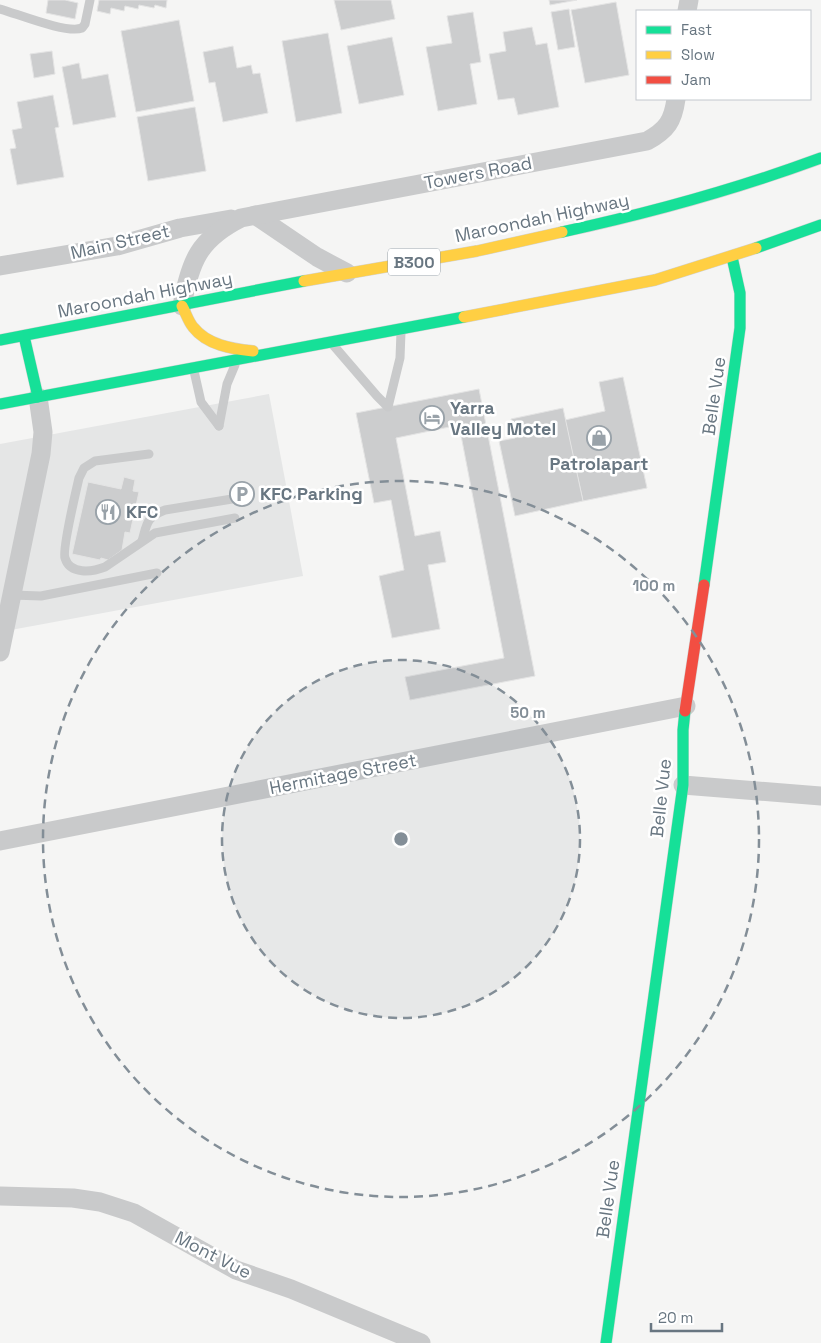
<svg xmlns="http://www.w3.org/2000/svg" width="821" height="1343" viewBox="0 0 821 1343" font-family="'Space Grotesk',sans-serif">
	<rect width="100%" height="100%" fill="#f5f5f4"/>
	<!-- built -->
	<path fill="#e5e6e6" d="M 269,394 L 303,576 L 0,632 L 0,444 Z"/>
	<!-- building -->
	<g fill="#cccdce" stroke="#e4e4e4">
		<path d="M 48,0 L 65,0 L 78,3 L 75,19 L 46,13 Z"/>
		<path d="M 99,0 L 167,0 L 166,8 L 155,5 L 154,8 L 139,5 L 138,9 L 125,6 L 124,11 L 111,8 L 110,14 L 97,11 Z"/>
		<path d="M 334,0 L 391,0 L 395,19 L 341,30 Z"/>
		<path d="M 549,0 L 577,0 L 550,5 Z"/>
		<path d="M 616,2 L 629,75 L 585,83 L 571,10 Z"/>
		<path d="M 569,9 L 575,47 L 558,50 L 551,12 Z"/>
		<path d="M 473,12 L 481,62 L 470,64 L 477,104 L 438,111 L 426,47 L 452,43 L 447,16 Z"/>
		<path d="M 179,20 L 194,101 L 136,112 L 121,31 Z"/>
		<path d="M 532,27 L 536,45 L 547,43 L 559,107 L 518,115 L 514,98 L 498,100 L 489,54 L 506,51 L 503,32 Z"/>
		<path d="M 328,33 L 342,113 L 296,122 L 282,41 Z"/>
		<path d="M 392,37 L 404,95 L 359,104 L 347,46 Z"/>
		<path d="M 233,46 L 237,68 L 251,65 L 253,74 L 260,73 L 268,113 L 223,122 L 215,82 L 209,83 L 203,52 Z"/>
		<path d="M 52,51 L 55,74 L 34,78 L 30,54 Z"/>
		<path d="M 79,63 L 82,79 L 108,74 L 116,117 L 73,125 L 62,67 Z"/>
		<path d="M 53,95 L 59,127 L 55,128 L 64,177 L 17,185 L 10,149 L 16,148 L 12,130 L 22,128 L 17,102 Z"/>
		<path d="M 195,107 L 206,171 L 148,181 L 137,117 Z"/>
		<path d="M 623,377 L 647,488 L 583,501 L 565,420 L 605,411 L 599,382 Z"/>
		<path d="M 479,389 L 535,676 L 410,700 L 405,677 L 504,658 L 459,425 L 396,438 L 415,536 L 440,531 L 446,562 L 428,565 L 440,629 L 392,638 L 379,576 L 404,570 L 391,500 L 374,503 L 356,413 Z"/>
		<path d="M 563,408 L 583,501 L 515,516 L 499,441 L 515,438 L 511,419 Z"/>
		<path d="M 124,477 L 135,480 L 133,491 L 139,492 L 130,533 L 125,532 L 122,550 L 108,560 L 101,558 L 100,560 L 72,554 L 88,482 L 121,489 Z"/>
	</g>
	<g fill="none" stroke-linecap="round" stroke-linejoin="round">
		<defs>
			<g id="fast">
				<path d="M 562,232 C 650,213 737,189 821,158"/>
				<path d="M 756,248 L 821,225"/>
				<path d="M 24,336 L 38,397"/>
				<path d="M 0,340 L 304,281"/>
				<path d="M 0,404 L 464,317"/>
				<path d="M 704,585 L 740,328 L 740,293 L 732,257"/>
				<path d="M 606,1343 L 683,785 L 683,730 L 685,711"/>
			</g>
			<g id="slow">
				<path d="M 304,281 L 477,251 L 562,232"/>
				<path d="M 182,306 C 186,313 188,321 193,327 C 207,345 232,349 253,351"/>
				<path d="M 464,317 L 655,280 L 756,248"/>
			</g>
			<path id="jam" d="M 685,711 L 704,585"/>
		</defs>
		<!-- fast casing -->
		<use href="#fast" stroke="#d2d2d2" stroke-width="12"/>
		<!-- slow casing -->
		<use href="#slow" stroke="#d2d2d2" stroke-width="12"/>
		<!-- jam casing -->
		<use href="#jam" stroke="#d2d2d2" stroke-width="12"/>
		<!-- lane -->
		<g stroke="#c9cacb" stroke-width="9">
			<path d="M 0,9 C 18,14 67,34 82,28 L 85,24 L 90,0"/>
			<path d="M 334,346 L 377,396 L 388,407 L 400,358 L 401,332"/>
			<path d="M 194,371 L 201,402 L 219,426"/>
			<path d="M 219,426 L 227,384 L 235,365"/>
			<path d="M 149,454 L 95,461 L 84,468 L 79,478 C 76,491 62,550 65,558 C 70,575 92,572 105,567 L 155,533 L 235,518"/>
			<path d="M 142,541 C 147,524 146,517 165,510 L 232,499"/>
			<path d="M 12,595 L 41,596 L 157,573"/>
		</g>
		<!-- street -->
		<g stroke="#c9cacb" stroke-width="19">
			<path d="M 687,11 L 689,0"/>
			<path d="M 255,215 L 317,257 L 347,273"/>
			<path d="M 0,266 L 117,246 L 180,228 L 231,219"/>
			<path d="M 182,306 C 190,261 199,239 241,218 L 647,141 C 667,130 673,121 676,99"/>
			<path d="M 0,652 L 41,454 L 43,432 L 38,397"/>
			<path d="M 683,785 L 821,796"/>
			<path d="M 0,841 L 686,706"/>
			<path d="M 0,1196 L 73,1198 L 100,1202 L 134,1213 L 236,1270 L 291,1289 L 421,1343"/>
		</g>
		<!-- fast -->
		<use href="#fast" stroke="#16e098" stroke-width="11"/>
		<!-- slow -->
		<use href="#slow" stroke="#ffcf43" stroke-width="11"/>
		<!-- jam -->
		<use href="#jam" stroke="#f24e42" stroke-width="11"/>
	</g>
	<!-- distance rings -->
	<circle cx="401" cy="839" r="179" fill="#838e97" fill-opacity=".12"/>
	<g fill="none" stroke="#838e97" stroke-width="2.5" stroke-dasharray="9 6">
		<circle cx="401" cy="839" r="179"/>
		<circle cx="401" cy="839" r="358"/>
	</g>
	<!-- icons -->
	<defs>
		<symbol id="hotel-ring" viewBox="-11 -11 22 22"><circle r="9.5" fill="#fff" stroke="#99a2a9" stroke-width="1.5"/><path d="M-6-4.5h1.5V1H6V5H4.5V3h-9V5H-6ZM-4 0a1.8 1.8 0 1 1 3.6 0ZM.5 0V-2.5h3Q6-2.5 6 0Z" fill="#99a2a9"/></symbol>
		<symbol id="shop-ring" viewBox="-11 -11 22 22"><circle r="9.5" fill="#fff" stroke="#99a2a9" stroke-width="1.5"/><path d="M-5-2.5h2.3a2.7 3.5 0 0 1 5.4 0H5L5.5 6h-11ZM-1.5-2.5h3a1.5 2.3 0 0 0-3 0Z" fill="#99a2a9"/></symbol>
		<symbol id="parking-ring" viewBox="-11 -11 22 22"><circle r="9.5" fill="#fff" stroke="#99a2a9" stroke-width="1.5"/><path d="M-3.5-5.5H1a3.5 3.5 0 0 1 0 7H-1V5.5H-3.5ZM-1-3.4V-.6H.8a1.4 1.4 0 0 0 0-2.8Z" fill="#99a2a9"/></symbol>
		<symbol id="restaurant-ring" viewBox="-11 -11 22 22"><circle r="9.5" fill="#fff" stroke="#99a2a9" stroke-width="1.5"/><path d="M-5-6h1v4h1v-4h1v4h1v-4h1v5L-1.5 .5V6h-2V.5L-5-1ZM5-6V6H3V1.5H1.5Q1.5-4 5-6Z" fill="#99a2a9"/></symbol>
	</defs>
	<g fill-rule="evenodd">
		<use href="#hotel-ring" x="418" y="404" width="28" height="28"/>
		<use href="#shop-ring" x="585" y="424" width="28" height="28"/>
		<use href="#parking-ring" x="228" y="480" width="28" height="28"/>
		<use href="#restaurant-ring" x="94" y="498" width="28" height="28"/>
	</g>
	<g text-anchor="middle" stroke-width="5" stroke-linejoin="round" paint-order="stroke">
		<!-- shield labels -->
		<rect fill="#fff" stroke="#959fa7" stroke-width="1" x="388" y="248.5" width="52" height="27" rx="4"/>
		<g font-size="16" font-weight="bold" fill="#687681">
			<text x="414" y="268">B300</text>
		</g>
		<!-- street labels -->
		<g font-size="18" fill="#687681" stroke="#fff">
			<text transform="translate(478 173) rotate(-11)" y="6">Towers Road</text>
			<text transform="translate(542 218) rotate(-12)" y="6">Maroondah Highway</text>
			<text transform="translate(120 242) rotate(-13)" y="6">Main Street</text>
			<text transform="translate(145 295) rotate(-11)" y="6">Maroondah Highway</text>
			<text transform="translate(714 396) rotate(-82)" y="6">Belle Vue</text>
			<text transform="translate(343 774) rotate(-11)" y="6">Hermitage Street</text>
			<text transform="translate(661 798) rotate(-84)" y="6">Belle Vue</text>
			<text transform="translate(608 1199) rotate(-82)" y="6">Belle Vue</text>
			<text transform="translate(213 1255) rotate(27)" y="6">Mont Vue</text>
		</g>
		<!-- poi labels -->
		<g font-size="18" font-weight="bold" fill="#687681" stroke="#fff" text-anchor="start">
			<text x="450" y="414">Yarra<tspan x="450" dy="21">Valley Motel</tspan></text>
			<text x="599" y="470" text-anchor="middle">Patrolapart</text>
			<text x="260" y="500">KFC Parking</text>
			<text x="126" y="518">KFC</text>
		</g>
	</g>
	<circle cx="401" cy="839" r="8" fill="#838e97" stroke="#fff" stroke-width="2.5"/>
	<g font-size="15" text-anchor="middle" font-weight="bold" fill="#838e97" stroke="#fff" stroke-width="5" stroke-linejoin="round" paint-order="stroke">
		<text x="654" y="591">100 m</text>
		<text x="528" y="718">50 m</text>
	</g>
	<!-- legend -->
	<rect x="636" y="10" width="175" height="90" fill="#ffffff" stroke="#c3c8cd"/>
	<rect x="646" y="26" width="25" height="8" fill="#16e098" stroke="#c3c8cd"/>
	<text x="681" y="35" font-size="15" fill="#687681">Fast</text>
	<rect x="646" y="51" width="25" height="8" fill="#ffcf43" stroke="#c3c8cd"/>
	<text x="681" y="60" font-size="15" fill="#687681">Slow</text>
	<rect x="646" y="76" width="25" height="8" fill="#f24e42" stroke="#c3c8cd"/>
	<text x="681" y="85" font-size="15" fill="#687681">Jam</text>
	<!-- scale -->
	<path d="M651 1323v8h71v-8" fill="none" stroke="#687681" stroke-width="2.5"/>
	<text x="658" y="1323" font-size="15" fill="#687681" stroke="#ffffff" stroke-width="4" paint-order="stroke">20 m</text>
</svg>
